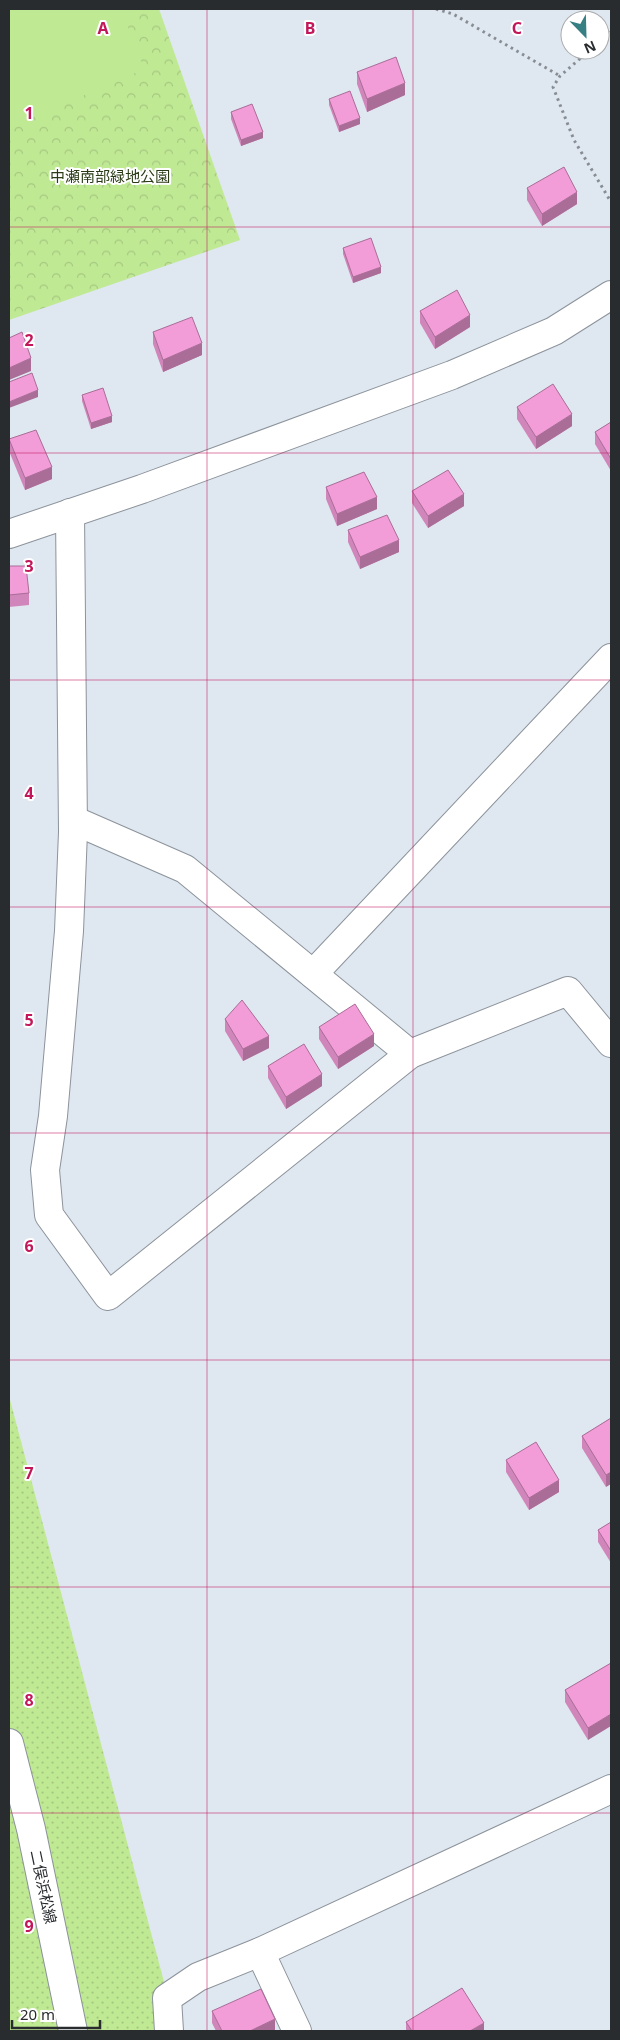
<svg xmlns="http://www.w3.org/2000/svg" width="620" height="2040" viewBox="0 0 620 2040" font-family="'Noto Sans','Noto Sans JP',sans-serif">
	<defs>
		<pattern id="grass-dots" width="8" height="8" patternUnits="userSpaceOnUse" patternTransform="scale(1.25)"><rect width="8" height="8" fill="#c0e994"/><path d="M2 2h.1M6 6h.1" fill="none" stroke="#a5c880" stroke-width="1.8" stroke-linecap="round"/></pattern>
		<pattern id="park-crowns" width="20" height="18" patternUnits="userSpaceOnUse" patternTransform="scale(1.25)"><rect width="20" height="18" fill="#c0e994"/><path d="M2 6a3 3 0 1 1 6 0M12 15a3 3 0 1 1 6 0" fill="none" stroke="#a5c880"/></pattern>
	</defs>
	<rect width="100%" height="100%" fill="#dfe7f0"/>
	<!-- grass -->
	<path fill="url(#grass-dots)" d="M 9,1396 L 177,2031 L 9,2031 Z"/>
	<!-- park -->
	<path fill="url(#park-crowns)" d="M 9,9 L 159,9 L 240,240 L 9,320 Z"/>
	<!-- pitch -->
	<path fill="#c0e994" d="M 9,9 L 121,9 L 144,69 L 9,128 Z"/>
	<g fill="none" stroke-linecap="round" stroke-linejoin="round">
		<defs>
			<g id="street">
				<path d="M 70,513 L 73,832 L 69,931 L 53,1116 L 45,1170 L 49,1215 L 108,1296 L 410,1054 L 568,991 L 611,1043"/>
				<path d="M 9,534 L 142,489 L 452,375 L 554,331 L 611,295"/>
				<path d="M 73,820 L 185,869 L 410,1054"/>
				<path d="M 313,974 L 611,658"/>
				<path d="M 260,1952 L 297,2031"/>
			</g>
			<g id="secondary">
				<path d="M 9,1743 L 31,1829 L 73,2031"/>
				<path d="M 169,2031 L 167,1998 L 198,1977 L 260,1952 L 611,1789"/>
			</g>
		</defs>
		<!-- street casing -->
		<use href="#street" stroke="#8c939b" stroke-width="30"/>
		<!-- secondary casing -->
		<use href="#secondary" stroke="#8c939b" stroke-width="30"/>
		<!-- path -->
		<g stroke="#888d93" stroke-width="3" stroke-dasharray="2.5 4" stroke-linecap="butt">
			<path d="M 436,9 L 453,14 L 560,76"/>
			<path d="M 600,41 L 611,32"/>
			<path d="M 590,50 L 560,76 L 553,87 L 574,140 L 611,202"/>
		</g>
		<!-- street -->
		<use href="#street" stroke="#fff" stroke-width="28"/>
		<!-- secondary -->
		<use href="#secondary" stroke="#fff" stroke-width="28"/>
	</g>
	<!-- wall -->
	<g fill="#d086ba">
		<path d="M 357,72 L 405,95 L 367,112 L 357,84 Z"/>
		<path d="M 329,99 L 360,124 L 339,132 L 329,105 Z"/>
		<path d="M 231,112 L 263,138 L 241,146 L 231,119 Z"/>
		<path d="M 527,188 L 577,204 L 542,226 L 527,200 Z"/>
		<path d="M 343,248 L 381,273 L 353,283 L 343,254 Z"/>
		<path d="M 420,311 L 470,327 L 435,349 L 420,323 Z"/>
		<path d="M 153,332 L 202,355 L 163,372 L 153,344 Z"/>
		<path d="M 82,395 L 112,422 L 91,429 L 82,401 Z"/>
		<path d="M 517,407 L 572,426 L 536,449 L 517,419 Z"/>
		<path d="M 611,422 L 611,471 L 595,444 L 595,432 Z"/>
		<path d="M 9,439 L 52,479 L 25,490 L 9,451 Z"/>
		<path d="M 326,487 L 377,509 L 337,526 L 326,499 Z"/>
		<path d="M 412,491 L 464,506 L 428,528 L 412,503 Z"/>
		<path d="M 348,530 L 399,552 L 360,569 L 348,542 Z"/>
		<path d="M 9,566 L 29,593 L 29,605 L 9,607 Z"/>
		<path d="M 225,1019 L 269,1048 L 243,1061 L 225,1031 Z"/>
		<path d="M 319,1027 L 374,1046 L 338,1069 L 319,1039 Z"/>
		<path d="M 268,1066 L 322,1086 L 286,1109 L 268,1078 Z"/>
		<path d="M 611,1418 L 606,1487 L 582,1448 L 582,1436 Z"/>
		<path d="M 506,1460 L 559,1492 L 529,1510 L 506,1472 Z"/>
		<path d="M 611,1522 L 611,1563 L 598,1542 L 598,1530 Z"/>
		<path d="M 611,1663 L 588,1740 L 565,1702 L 565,1690 Z"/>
		<path d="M 212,2011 L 275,2031 L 216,2031 L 212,2023 Z"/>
		<path d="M 406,2022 L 484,2031 L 406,2031 Z"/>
	</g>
	<!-- shaded-wall -->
	<g fill="#a96d97">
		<path d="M 405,83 L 405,95 L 367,112 L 367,99 Z"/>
		<path d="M 360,118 L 360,124 L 339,132 L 339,126 Z"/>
		<path d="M 263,132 L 263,138 L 241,146 L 241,140 Z"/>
		<path d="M 577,192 L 577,204 L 542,226 L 542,214 Z"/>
		<path d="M 381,267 L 381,273 L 353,283 L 353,277 Z"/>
		<path d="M 470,315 L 470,327 L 435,349 L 435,337 Z"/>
		<path d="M 202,343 L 202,355 L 163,372 L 163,360 Z"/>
		<path d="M 31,358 L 31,371 L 9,380 L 9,368 Z"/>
		<path d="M 38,390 L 38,397 L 9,408 L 9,402 Z"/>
		<path d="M 572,414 L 572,426 L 536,449 L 536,437 Z"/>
		<path d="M 112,416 L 112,422 L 91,429 L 91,423 Z"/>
		<path d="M 52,467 L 52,479 L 25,490 L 25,478 Z"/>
		<path d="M 464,494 L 464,506 L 428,528 L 428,516 Z"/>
		<path d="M 377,497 L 377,509 L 337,526 L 337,514 Z"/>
		<path d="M 399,540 L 399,552 L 360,569 L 360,557 Z"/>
		<path d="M 374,1034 L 374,1046 L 338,1069 L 338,1057 Z"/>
		<path d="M 269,1036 L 269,1048 L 243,1061 L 243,1049 Z"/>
		<path d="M 322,1074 L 322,1086 L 286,1109 L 286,1097 Z"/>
		<path d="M 611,1472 L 611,1484 L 606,1487 L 606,1475 Z"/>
		<path d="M 559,1480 L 559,1492 L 529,1510 L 529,1498 Z"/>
		<path d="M 611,1714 L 611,1726 L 588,1740 L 588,1728 Z"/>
		<path d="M 275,2019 L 275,2031 L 250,2031 Z"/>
		<path d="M 484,2023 L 484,2031 L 470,2031 Z"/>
	</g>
	<!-- building -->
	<g fill="#f29cd8" stroke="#a96d97">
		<path d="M 396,57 L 405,83 L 367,99 L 357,72 Z"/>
		<path d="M 350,91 L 360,118 L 339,126 L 329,99 Z"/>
		<path d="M 252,104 L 263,132 L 241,140 L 231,112 Z"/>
		<path d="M 564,167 L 577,192 L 542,214 L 527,188 Z"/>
		<path d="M 371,238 L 381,267 L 353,277 L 343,248 Z"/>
		<path d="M 457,290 L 470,315 L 435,337 L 420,311 Z"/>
		<path d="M 192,317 L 202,343 L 163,360 L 153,332 Z"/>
		<path d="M 22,332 L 31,358 L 9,368 L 9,338 Z"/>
		<path d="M 32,373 L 38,390 L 9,402 L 9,382 Z"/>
		<path d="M 553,384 L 572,414 L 536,437 L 517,407 Z"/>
		<path d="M 103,388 L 112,416 L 91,423 L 82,395 Z"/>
		<path d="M 611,422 L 611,459 L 595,432 Z"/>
		<path d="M 36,430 L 52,467 L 25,478 L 9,439 Z"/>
		<path d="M 448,470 L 464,494 L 428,516 L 412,491 Z"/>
		<path d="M 364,472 L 377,497 L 337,514 L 326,487 Z"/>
		<path d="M 387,515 L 399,540 L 360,557 L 348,530 Z"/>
		<path d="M 9,566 L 26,566 L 29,593 L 9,595 Z"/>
		<path d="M 242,1000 L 269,1036 L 243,1049 L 225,1019 Z"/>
		<path d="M 355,1004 L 374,1034 L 338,1057 L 319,1027 Z"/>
		<path d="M 304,1044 L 322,1074 L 286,1097 L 268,1066 Z"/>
		<path d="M 611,1418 L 611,1472 L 606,1475 L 582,1436 Z"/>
		<path d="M 536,1442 L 559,1480 L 529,1498 L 506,1460 Z"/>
		<path d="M 611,1522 L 611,1551 L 598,1530 Z"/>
		<path d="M 611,1663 L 611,1714 L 588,1728 L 565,1690 Z"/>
		<path d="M 462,1988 L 484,2023 L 470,2031 L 412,2031 L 406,2022 Z"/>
		<path d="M 261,1989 L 275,2019 L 250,2031 L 222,2031 L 212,2011 Z"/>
	</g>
	<!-- grid -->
	<path fill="none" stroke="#c2185b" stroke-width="1" stroke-opacity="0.55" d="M 207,9 L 207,2031M 413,9 L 413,2031M 9,227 L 611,227M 9,453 L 611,453M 9,680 L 611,680M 9,907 L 611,907M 9,1133 L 611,1133M 9,1360 L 611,1360M 9,1587 L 611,1587M 9,1813 L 611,1813"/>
	<g text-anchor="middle" stroke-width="4" stroke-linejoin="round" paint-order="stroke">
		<!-- park labels -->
		<g font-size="15" fill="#2b3b17" stroke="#fff">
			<text x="110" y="182">中瀬南部緑地公園</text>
		</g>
		<!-- street labels -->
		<g font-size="15" fill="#292c2f" stroke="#fff">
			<text transform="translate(43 1887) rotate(78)" y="5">二俣浜松線</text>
		</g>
	</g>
	<g font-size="16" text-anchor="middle" font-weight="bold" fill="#c2185b" stroke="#fff" stroke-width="4" stroke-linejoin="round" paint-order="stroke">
		<text x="103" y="34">A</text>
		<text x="310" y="34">B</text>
		<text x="517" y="34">C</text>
		<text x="29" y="119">1</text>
		<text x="29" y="346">2</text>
		<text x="29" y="572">3</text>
		<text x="29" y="799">4</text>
		<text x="29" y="1026">5</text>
		<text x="29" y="1252">6</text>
		<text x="29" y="1479">7</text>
		<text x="29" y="1706">8</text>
		<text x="29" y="1932">9</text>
	</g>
	<!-- border -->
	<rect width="620" height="2040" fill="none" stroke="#292c2f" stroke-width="20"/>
	<!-- north arrow -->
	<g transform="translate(585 35) rotate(157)"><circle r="24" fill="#ffffff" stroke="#a9abac"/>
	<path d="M0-4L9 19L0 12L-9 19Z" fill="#367f83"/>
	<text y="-8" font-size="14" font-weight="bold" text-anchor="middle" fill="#292c2f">N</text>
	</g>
	<!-- scale -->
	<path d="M12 2020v8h88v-8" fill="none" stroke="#292c2f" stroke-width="2.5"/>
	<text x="20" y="2020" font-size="15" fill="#292c2f" stroke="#ffffff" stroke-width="4" paint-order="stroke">20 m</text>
</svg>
